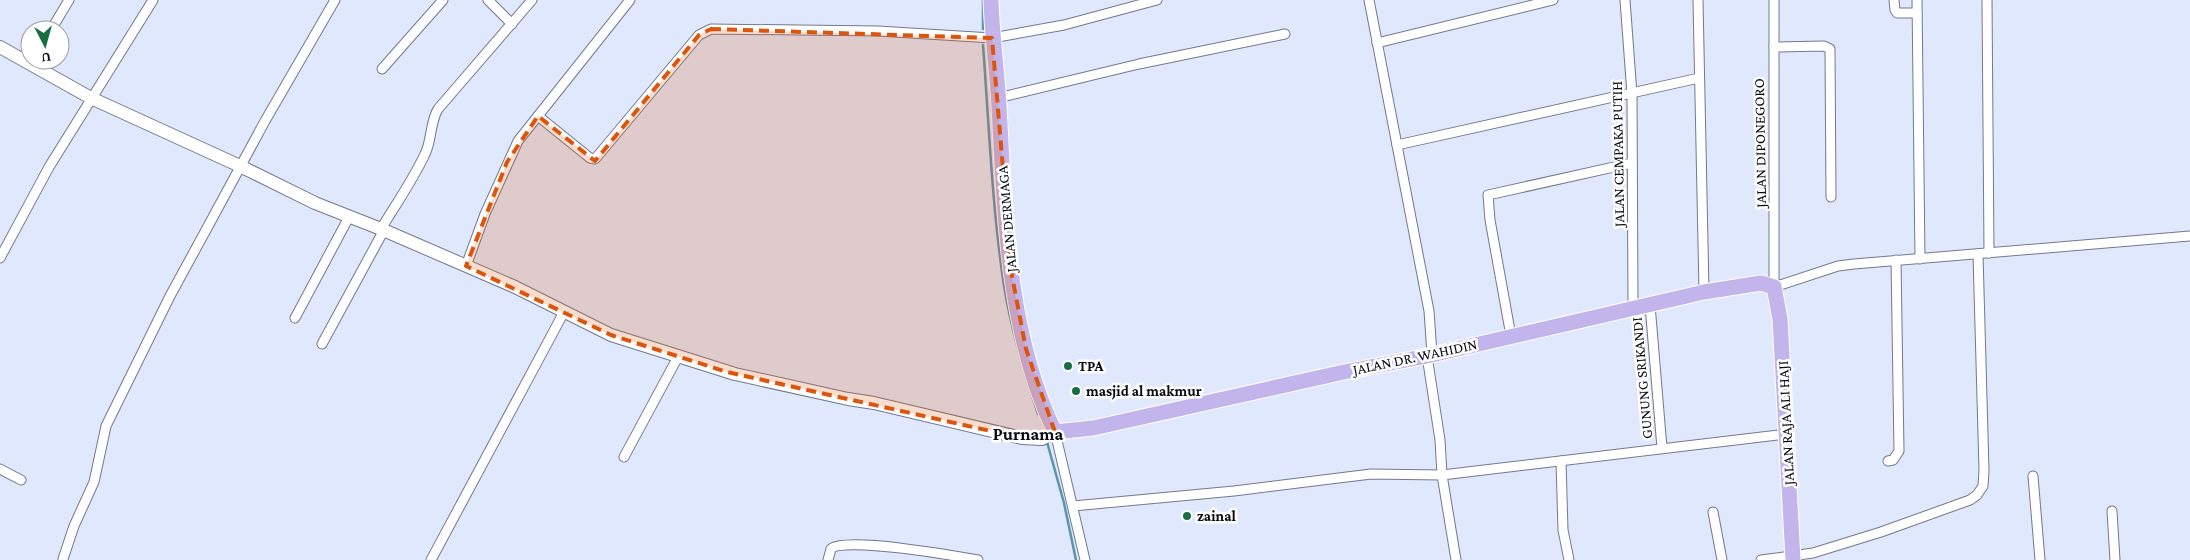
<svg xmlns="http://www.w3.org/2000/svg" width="2190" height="560" viewBox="0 0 2190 560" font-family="'Crimson Pro',serif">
	<rect width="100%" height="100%" fill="#e0e8fd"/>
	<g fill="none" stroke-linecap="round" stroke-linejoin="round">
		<!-- stream -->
		<g stroke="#5996ae" stroke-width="2.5">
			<path d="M 983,0 L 983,29"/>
			<path d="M 983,45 C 989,125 992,207 1004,286 C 1011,330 1024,372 1038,414"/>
			<path d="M 1047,442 L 1064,503 L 1076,560"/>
		</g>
		<defs>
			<g id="street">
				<path d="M 488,0 L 512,24"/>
				<path d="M 1369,0 L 1429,311 L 1432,354"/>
				<path d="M 1625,0 L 1632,94 L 1633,308"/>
				<path d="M 1698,0 L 1704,292"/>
				<path d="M 1774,0 L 1774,287 L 1838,266 L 1854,264 L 2190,236"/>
				<path d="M 1894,0 L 1895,10 L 1897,13 L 1917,13"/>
				<path d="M 1917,0 L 1920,259"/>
				<path d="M 1987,0 L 1989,253"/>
				<path d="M 51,30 L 69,0"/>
				<path d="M 1377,43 L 1553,0"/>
				<path d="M 1774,47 L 1824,46 L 1830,49 L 1831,197"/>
				<path d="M 382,69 L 443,0"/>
				<path d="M 998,98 L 1139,64 L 1285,34"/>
				<path d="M 538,116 L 590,158 L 595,159 L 699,35 L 711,29 L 878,31 L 992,38 L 1064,25 L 1157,0"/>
				<path d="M 1397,145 L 1699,78"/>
				<path d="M 381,229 C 396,204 413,180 425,154 C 432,140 430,122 438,109 L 532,0"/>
				<path d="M 0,258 L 49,167 L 153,0"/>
				<path d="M 466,266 L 485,214 L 518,141 L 630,0"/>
				<path d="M 1650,305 L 1662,448"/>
				<path d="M 295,318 L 349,217"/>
				<path d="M 1511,336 L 1490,220 L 1488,195 L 1632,163"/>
				<path d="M 322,344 L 384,230"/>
				<path d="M 1427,356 L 1440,440 L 1442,475 L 1456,560"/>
				<path d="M 1055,432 L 1085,560"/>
				<path d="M 624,457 L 679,355"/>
				<path d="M 1561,461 L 1563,530 L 1569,560"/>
				<path d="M 1888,461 L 1893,460 L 1899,451 L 1896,260"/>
				<path d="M 0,469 L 21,480"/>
				<path d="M 2033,476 L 2040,560"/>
				<path d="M 1073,506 L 1234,491 L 1371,474 L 1442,475 L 1786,434"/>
				<path d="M 2112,511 L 2115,560"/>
				<path d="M 1713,512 L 1722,560"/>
				<path d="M 63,559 L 74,526 L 94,482 L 106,426 L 170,296 L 206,230 L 265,121 L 335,0"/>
				<path d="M 431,560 L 564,312"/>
				<path d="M 828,560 L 831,549 C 842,536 957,556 978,560"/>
				<path d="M 1761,560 L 1813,553 L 1881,532 L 1970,500 L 1977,495 L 1983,486 L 1984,470 L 1978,254"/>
			</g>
			<path id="secondary" d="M 0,47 L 91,98 L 240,166 L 315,203 L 381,229 L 515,287 L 611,335 L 735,374 L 848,399 L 874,403 L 1022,438 L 1042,439 L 1055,432"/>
			<path id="primary" d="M 991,0 C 992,35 997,70 999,106 C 1005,214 1007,333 1055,432 L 1093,428 L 1344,372 L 1427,356 L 1704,292 L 1761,283 L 1774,287 L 1780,319 L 1793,560"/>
		</defs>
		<!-- street casing -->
		<use href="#street" stroke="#73798c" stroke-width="11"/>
		<!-- secondary casing -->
		<use href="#secondary" stroke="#73798c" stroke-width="14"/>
		<!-- primary casing -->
		<use href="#primary" stroke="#fff" stroke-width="17"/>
		<!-- street -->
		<use href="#street" stroke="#fff" stroke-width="9"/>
		<!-- secondary -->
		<use href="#secondary" stroke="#fff" stroke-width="12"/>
		<!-- primary -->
		<use href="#primary" stroke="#c3b5ec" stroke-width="15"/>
	</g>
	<!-- marked area -->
	<path fill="#dd550c" fill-opacity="0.2" stroke="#dd550c" stroke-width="4" stroke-dasharray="10 6" stroke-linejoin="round" d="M 711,29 L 992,38 L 1012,276 L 1026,349 L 1055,432 L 1042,439 L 1022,438 L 727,372 L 611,335 L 466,266 L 507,162 L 538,116 L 595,161 L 699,35 Z"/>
	<!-- markers -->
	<g fill="#186e40" stroke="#fff" stroke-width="2">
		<circle cx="1068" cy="366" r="5"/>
		<circle cx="1076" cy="391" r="5"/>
		<circle cx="1187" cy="516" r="5"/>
	</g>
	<g text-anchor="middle" stroke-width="5" stroke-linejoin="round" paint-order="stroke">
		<!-- street labels -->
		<g font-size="15" fill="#090b12" stroke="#fff">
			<text transform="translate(1760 143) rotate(-91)" y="5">JALAN DIPONEGORO</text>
			<text transform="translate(1618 154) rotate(-91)" y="5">JALAN CEMPAKA PUTIH</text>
			<text transform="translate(1007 219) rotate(-95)" y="5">JALAN DERMAGA</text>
			<text transform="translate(1415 357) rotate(-12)" y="5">JALAN DR. WAHIDIN</text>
			<text transform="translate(1642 378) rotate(-95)" y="5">GUNUNG SRIKANDI</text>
			<text transform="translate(1786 423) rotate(-93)" y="5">JALAN RAJA ALI HAJI</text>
		</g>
		<!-- poi labels -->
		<g font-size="15" font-weight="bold" fill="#090b12" stroke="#fff" text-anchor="start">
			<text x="1078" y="371">TPA</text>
			<text x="1086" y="396">masjid al makmur</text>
			<text x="1197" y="521">zainal</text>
		</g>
		<!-- quarter labels -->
		<g font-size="18" font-weight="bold" fill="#090b12" stroke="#fff">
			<text x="1028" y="440">Purnama</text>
		</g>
	</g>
	<!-- north arrow -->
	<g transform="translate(45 45) rotate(174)"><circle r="24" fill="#ffffff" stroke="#9d9da0"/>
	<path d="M0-4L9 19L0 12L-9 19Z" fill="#186e40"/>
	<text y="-8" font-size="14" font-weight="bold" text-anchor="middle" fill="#090b12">U</text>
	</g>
</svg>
